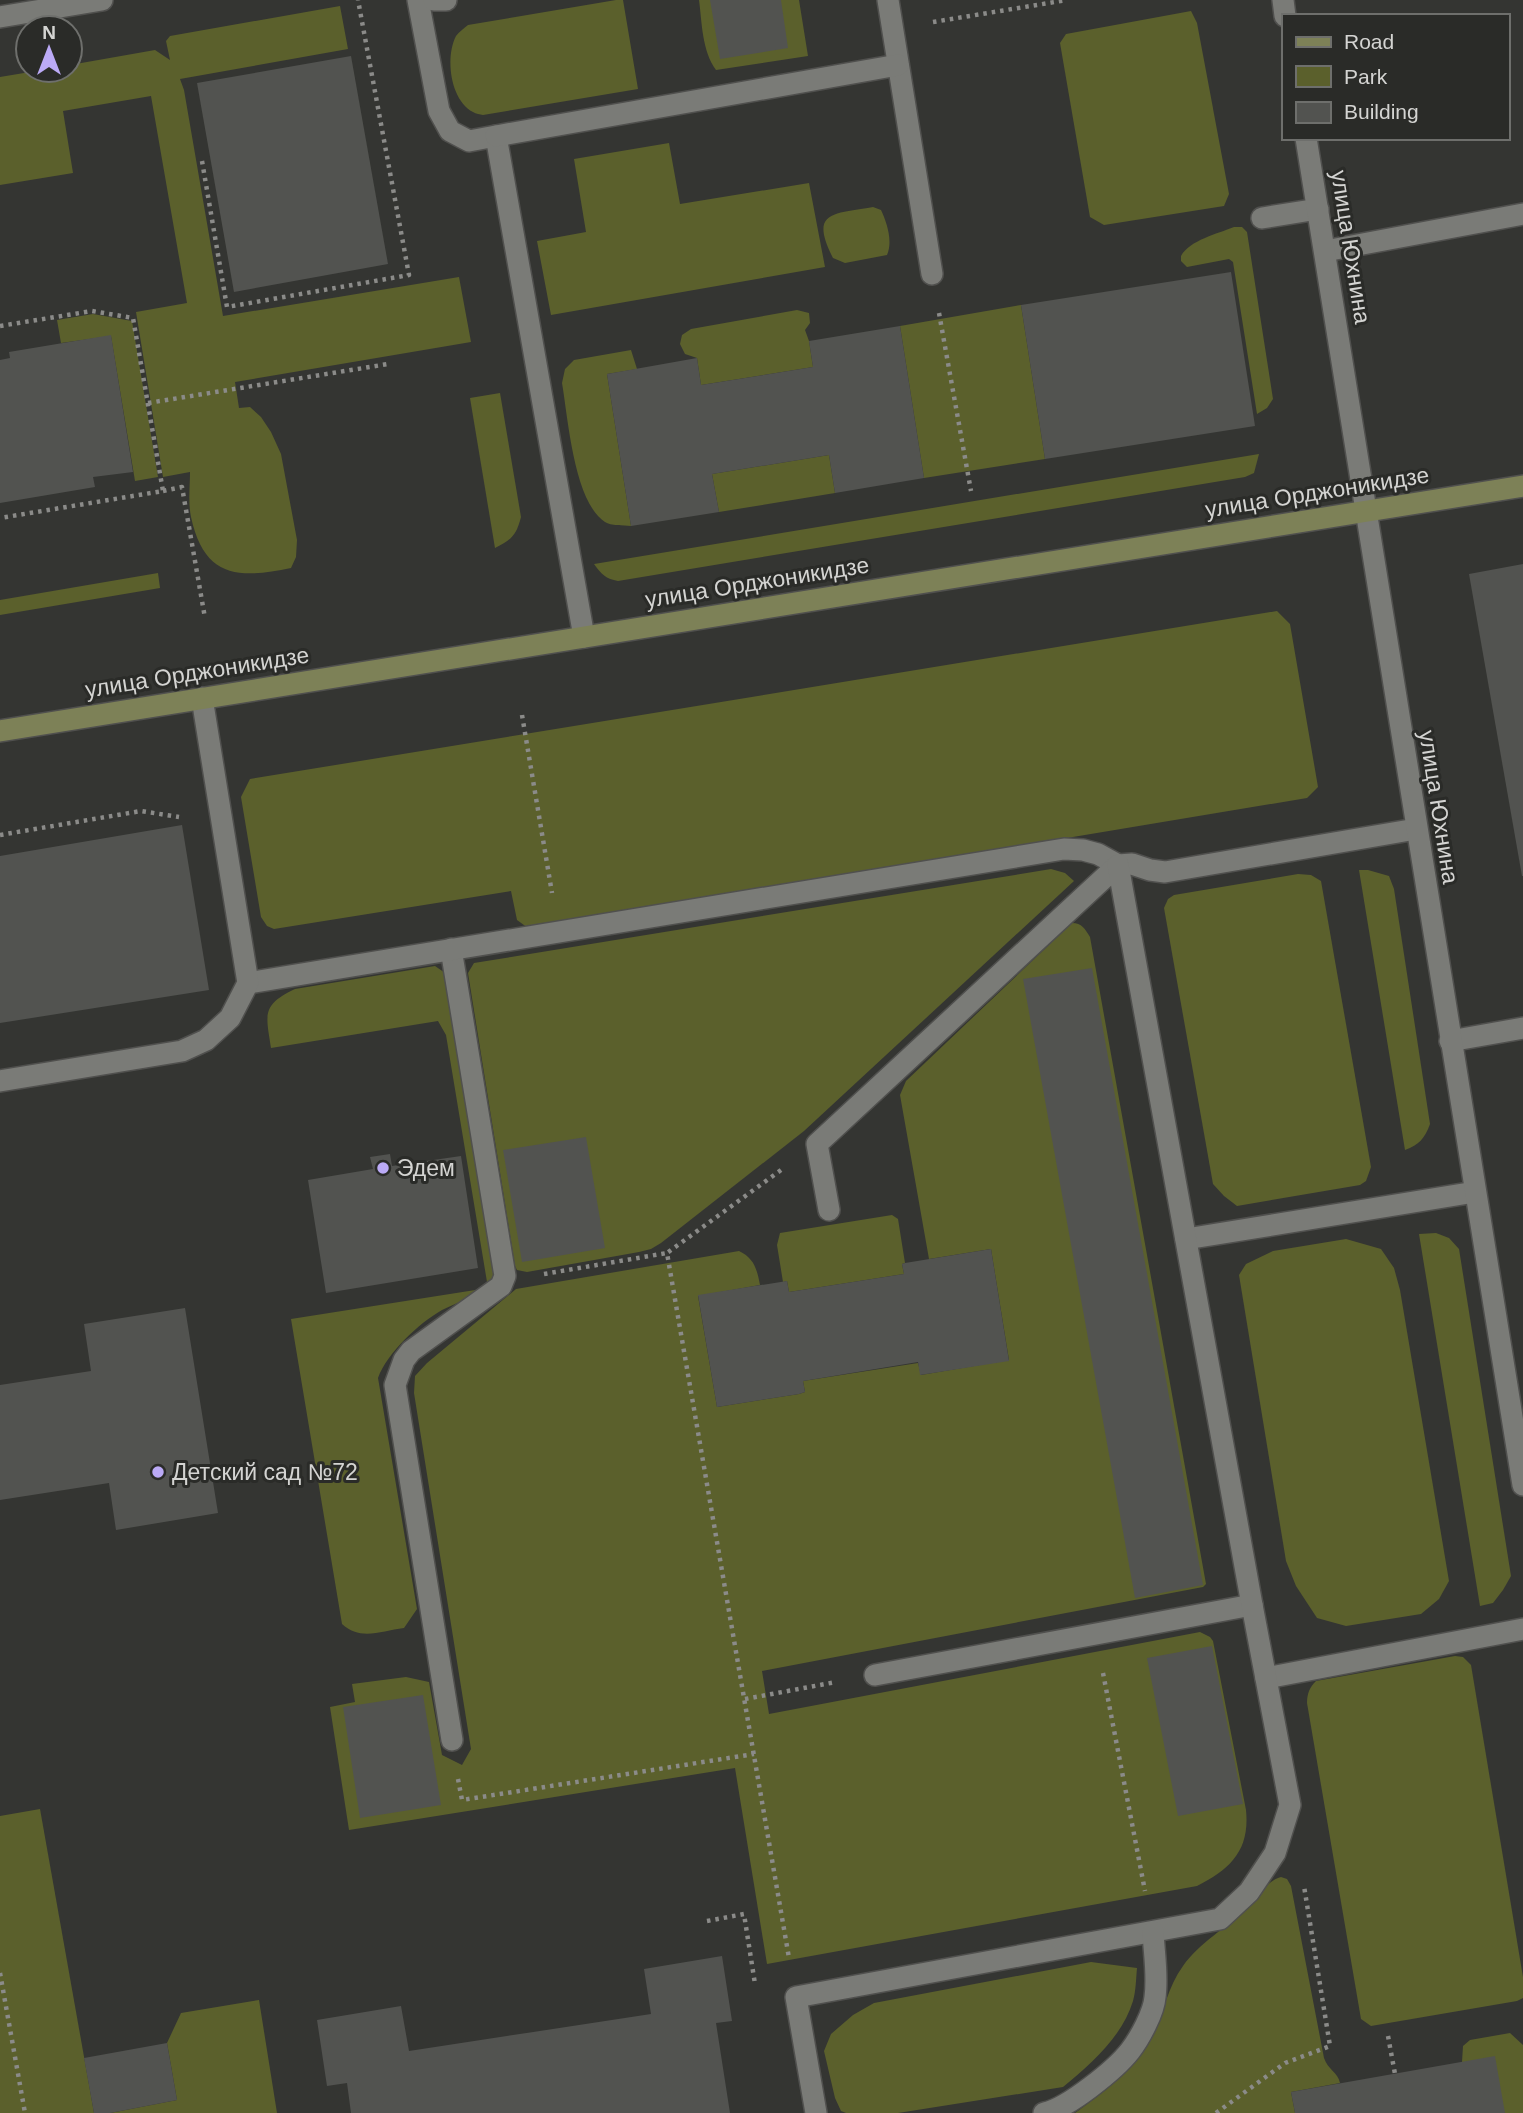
<svg xmlns="http://www.w3.org/2000/svg" width="1523" height="2113" viewBox="0 0 1523 2113" font-family="Helvetica,sans-serif">
	<rect width="100%" height="100%" fill="#343532"/>
	<!-- green -->
	<g fill="#5b602c">
		<path d="M 616,0 L 623,0 L 638,89 L 483,115 C 480,114 476,114 473,112 C 450,100 445,57 456,36 C 459,32 464,28 468,25 Z"/>
		<path d="M 699,0 L 799,0 L 808,56 L 716,70 C 702,51 702,23 699,0 Z"/>
		<path d="M 340,6 L 348,49 L 180,79 L 184,90 L 223,316 L 459,277 L 471,342 L 235,382 L 239,408 L 250,407 L 261,417 L 271,432 L 281,454 L 297,540 L 296,557 L 291,568 C 239,579 204,578 191,517 C 188,503 190,486 190,472 L 163,477 L 136,312 L 187,303 L 151,96 L 63,111 L 73,173 L 0,185 L 0,77 L 42,70 L 70,70 L 70,65 L 155,50 L 170,60 L 166,41 L 170,36 Z"/>
		<path d="M 1191,11 L 1197,23 L 1229,194 L 1224,206 L 1104,225 L 1090,217 L 1060,43 L 1066,34 Z"/>
		<path d="M 669,143 L 680,204 L 809,183 L 825,267 L 551,315 L 537,241 L 586,232 L 574,159 Z"/>
		<path d="M 873,207 L 881,210 C 887,223 893,241 887,255 L 845,263 L 833,258 C 809,211 833,214 873,207 Z"/>
		<path d="M 1234,227 L 1242,227 L 1247,232 L 1273,399 L 1267,408 L 1257,414 L 1233,262 L 1229,259 L 1187,267 L 1181,261 L 1181,256 C 1190,240 1217,234 1234,227 Z"/>
		<path d="M 1021,305 L 1045,459 L 924,478 L 900,326 Z"/>
		<path d="M 797,310 L 809,313 L 810,323 L 805,330 L 809,341 L 813,367 L 701,385 L 697,358 L 685,354 L 680,344 L 682,335 L 691,329 Z"/>
		<path d="M 93,314 L 132,321 L 158,477 L 135,481 L 111,336 L 61,343 L 57,320 Z"/>
		<path d="M 631,350 L 637,369 L 607,374 L 631,526 C 623,525 611,526 605,522 C 574,502 568,418 562,383 L 565,369 L 574,360 Z"/>
		<path d="M 500,393 L 521,517 C 516,536 512,539 495,548 L 470,398 Z"/>
		<path d="M 1259,454 L 1254,473 L 1245,477 L 618,581 C 606,579 601,574 594,564 Z"/>
		<path d="M 829,455 L 835,493 L 719,512 L 712,474 Z"/>
		<path d="M 158,573 L 160,588 L 0,615 L 0,600 Z"/>
		<path d="M 1277,611 L 1290,624 L 1318,787 L 1307,798 L 528,928 L 517,920 L 511,891 L 274,929 L 267,926 L 261,917 L 241,797 L 250,779 Z"/>
		<path d="M 1051,869 L 1065,873 L 1074,881 L 804,1131 L 661,1243 L 651,1249 L 639,1252 L 527,1272 L 517,1270 L 515,1266 L 468,973 L 474,963 Z"/>
		<path d="M 1359,870 L 1368,870 L 1389,876 L 1394,889 L 1430,1124 C 1425,1138 1419,1145 1405,1150 Z"/>
		<path d="M 1298,874 L 1311,875 L 1321,881 L 1371,1167 L 1366,1181 L 1360,1185 L 1237,1206 L 1224,1196 L 1213,1184 L 1164,908 L 1168,899 L 1174,895 Z"/>
		<path d="M 1072,923 C 1082,923 1085,929 1090,937 L 1206,1584 L 1203,1587 L 762,1671 L 769,1714 L 1200,1632 L 1210,1637 L 1213,1641 L 1246,1810 C 1250,1850 1231,1869 1197,1886 L 767,1964 L 735,1768 L 349,1830 L 330,1707 L 355,1702 L 352,1684 L 406,1677 L 429,1682 L 442,1755 L 462,1765 L 471,1749 L 414,1393 L 415,1376 L 427,1363 L 516,1289 L 739,1251 C 754,1258 757,1269 760,1285 L 698,1296 L 717,1407 L 799,1394 L 805,1392 L 803,1381 L 918,1363 L 921,1375 L 1009,1360 L 991,1249 L 929,1259 L 900,1095 L 906,1081 Z"/>
		<path d="M 435,966 L 448,975 L 454,988 L 501,1279 C 485,1294 462,1300 442,1310 C 419,1323 387,1353 378,1378 L 417,1609 L 404,1628 C 381,1631 360,1641 342,1624 L 291,1319 L 488,1288 L 446,1035 L 438,1021 L 271,1048 C 266,1015 261,1005 295,989 Z"/>
		<path d="M 892,1215 L 898,1219 L 905,1263 L 902,1264 L 904,1274 L 789,1292 L 787,1281 L 783,1282 L 777,1245 L 780,1233 Z"/>
		<path d="M 1436,1233 L 1449,1238 L 1459,1249 L 1511,1576 L 1503,1590 L 1493,1603 L 1480,1606 L 1419,1234 Z"/>
		<path d="M 1346,1239 L 1381,1249 L 1394,1268 L 1400,1290 L 1449,1581 L 1439,1599 L 1421,1614 L 1346,1626 L 1317,1618 L 1296,1586 L 1286,1561 L 1239,1275 L 1246,1264 L 1273,1251 Z"/>
		<path d="M 1455,1656 L 1463,1657 L 1471,1665 L 1523,1977 L 1523,1998 L 1517,2001 L 1371,2026 L 1361,2019 L 1307,1703 C 1307,1693 1310,1687 1316,1681 Z"/>
		<path d="M 40,1809 L 94,2113 L 0,2113 L 0,1816 Z"/>
		<path d="M 1281,1877 L 1287,1879 L 1291,1886 L 1324,2058 C 1328,2070 1338,2072 1340,2083 L 1291,2092 L 1295,2113 L 1075,2113 C 1101,2094 1132,2072 1148,2043 C 1163,2019 1166,1989 1183,1966 C 1200,1942 1226,1928 1247,1909 C 1258,1898 1266,1881 1281,1877 Z"/>
		<path d="M 1091,1962 L 1137,1968 C 1136,1978 1136,1991 1133,2001 C 1122,2037 1091,2064 1063,2087 L 898,2113 L 846,2113 L 841,2111 L 835,2098 L 824,2051 L 831,2034 L 853,2015 L 874,2003 Z"/>
		<path d="M 259,2000 L 277,2113 L 110,2113 L 177,2100 L 167,2043 L 181,2013 Z"/>
		<path d="M 1510,2033 L 1523,2045 L 1523,2113 L 1505,2113 L 1462,2062 L 1463,2046 L 1470,2040 Z"/>
	</g>
	<!-- building -->
	<g fill="#525350">
		<path d="M 710,0 L 781,0 L 788,48 L 720,59 Z"/>
		<path d="M 351,56 L 388,264 L 234,292 L 197,83 Z"/>
		<path d="M 1231,272 L 1255,426 L 1045,459 L 1021,305 Z"/>
		<path d="M 900,326 L 924,478 L 835,493 L 829,455 L 712,474 L 719,512 L 631,526 L 607,374 L 697,358 L 701,385 L 813,367 L 809,341 Z"/>
		<path d="M 111,335 L 133,472 L 93,477 L 95,487 L 0,503 L 0,360 L 10,358 L 9,352 Z"/>
		<path d="M 1523,564 L 1523,876 L 1522,876 L 1469,574 Z"/>
		<path d="M 182,825 L 209,990 L 0,1023 L 0,856 Z"/>
		<path d="M 1092,968 L 1203,1585 L 1135,1598 L 1023,979 Z"/>
		<path d="M 586,1137 L 605,1248 L 522,1262 L 503,1150 Z"/>
		<path d="M 390,1154 L 392,1166 L 461,1156 L 478,1268 L 326,1293 L 308,1180 L 373,1169 L 370,1157 Z"/>
		<path d="M 991,1249 L 1009,1361 L 920,1375 L 918,1362 L 803,1381 L 805,1392 L 799,1394 L 717,1407 L 698,1295 L 787,1281 L 789,1292 L 904,1274 L 902,1264 L 905,1263 Z"/>
		<path d="M 185,1308 L 218,1513 L 116,1530 L 109,1483 L 0,1500 L 0,1385 L 91,1371 L 84,1324 Z"/>
		<path d="M 1212,1646 L 1243,1804 L 1178,1816 L 1147,1658 Z"/>
		<path d="M 423,1695 L 441,1805 L 360,1818 L 343,1707 Z"/>
		<path d="M 722,1956 L 732,2021 L 716,2023 L 730,2113 L 351,2113 L 347,2083 L 327,2086 L 317,2020 L 401,2006 L 409,2051 L 651,2014 L 644,1969 Z"/>
		<path d="M 167,2043 L 177,2100 L 110,2113 L 94,2113 L 84,2058 Z"/>
		<path d="M 1495,2056 L 1505,2113 L 1295,2113 L 1291,2092 Z"/>
	</g>
	<g fill="none" stroke-linecap="round" stroke-linejoin="round">
		<defs>
			<g id="service">
				<path d="M 418,0 L 439,111 L 450,131 L 469,141 L 496,136 L 584,637"/>
				<path d="M 434,0 L 446,0"/>
				<path d="M 888,0 L 932,274"/>
				<path d="M 0,17 L 102,0"/>
				<path d="M 496,136 L 898,65"/>
				<path d="M 1262,218 L 1318,209"/>
				<path d="M 1325,251 L 1523,214"/>
				<path d="M 451,949 L 505,1276 L 501,1286 L 411,1351 L 404,1360 L 395,1385 L 452,1740"/>
				<path d="M 248,983 L 1064,849 L 1083,850 L 1098,854 L 1118,865 L 1132,864 L 1150,870 L 1165,872 L 1416,829"/>
				<path d="M 1450,1041 L 1523,1028"/>
				<path d="M 0,1081 L 182,1051 L 206,1040 L 230,1018 L 248,983 L 202,698"/>
				<path d="M 829,1210 L 817,1144 L 1118,865"/>
				<path d="M 1186,1239 L 1475,1192"/>
				<path d="M 875,1675 L 1252,1605"/>
				<path d="M 1266,1678 L 1523,1629"/>
				<path d="M 816,2113 L 796,1997 L 1220,1919 L 1249,1892 L 1275,1853 L 1290,1805 L 1252,1605 L 1118,865"/>
				<path d="M 1044,2113 C 1067,2109 1116,2069 1130,2051 C 1140,2038 1154,2012 1155,1997 C 1158,1976 1154,1953 1153,1932"/>
			</g>
			<g id="minor">
				<path d="M 1283,0 L 1285,16"/>
				<path d="M 1306,138 L 1523,1485"/>
			</g>
			<path id="secondary" d="M 0,731 L 1523,486"/>
		</defs>
		<!-- service casing -->
		<use href="#service" stroke="#50504e" stroke-width="24"/>
		<!-- minor casing -->
		<use href="#minor" stroke="#50504e" stroke-width="24"/>
		<!-- secondary casing -->
		<use href="#secondary" stroke="#50504e" stroke-width="24"/>
		<!-- path -->
		<g stroke="#8b8b89" stroke-width="4.5" stroke-dasharray="3.5 5" stroke-linecap="butt">
			<path d="M 933,22 L 1067,0"/>
			<path d="M 202,161 L 227,307 L 409,275 L 358,0"/>
			<path d="M 939,313 L 971,491"/>
			<path d="M 0,326 L 92,311 L 133,318 L 163,491 L 0,518"/>
			<path d="M 148,403 L 388,364"/>
			<path d="M 163,491 L 182,487 L 205,618"/>
			<path d="M 522,715 L 552,893"/>
			<path d="M 0,835 L 141,811 L 179,817"/>
			<path d="M 781,1170 L 667,1253 L 789,1958"/>
			<path d="M 544,1274 L 667,1253"/>
			<path d="M 1103,1673 L 1145,1891"/>
			<path d="M 745,1699 L 836,1682"/>
			<path d="M 458,1779 L 462,1800 L 754,1754"/>
			<path d="M 707,1921 L 744,1914 L 755,1984"/>
			<path d="M 0,1973 L 25,2113"/>
			<path d="M 1388,2036 L 1395,2074"/>
			<path d="M 1216,2113 L 1285,2063 L 1330,2046 L 1304,1886"/>
		</g>
		<!-- service -->
		<use href="#service" stroke="#7a7b77" stroke-width="21"/>
		<!-- minor -->
		<use href="#minor" stroke="#7a7b77" stroke-width="21"/>
		<!-- secondary -->
		<use href="#secondary" stroke="#7d8157" stroke-width="21"/>
	</g>
	<!-- markers -->
	<g fill="#bbaaf6" stroke="#2a2b28" stroke-width="2.5">
		<circle cx="383" cy="1168" r="7"/>
		<circle cx="158" cy="1472" r="7"/>
	</g>
	<g text-anchor="middle" stroke-width="6" stroke-linejoin="round" paint-order="stroke">
		<!-- street labels -->
		<g font-size="23" fill="#d4d4d2" stroke="#2a2b28">
			<text transform="translate(1351 247) rotate(81)" y="8">улица Юхнина</text>
			<text transform="translate(1317 492) rotate(-9)" y="8">улица Орджоникидзе</text>
			<text transform="translate(757 582) rotate(-9)" y="8">улица Орджоникидзе</text>
			<text transform="translate(197 672) rotate(-9)" y="8">улица Орджоникидзе</text>
			<text transform="translate(1439 807) rotate(81)" y="8">улица Юхнина</text>
		</g>
		<!-- poi labels -->
		<g font-size="23" fill="#d4d4d2" stroke="#2a2b28" text-anchor="start">
			<text x="397" y="1176">Эдем</text>
			<text x="172" y="1480">Детский сад №72</text>
		</g>
	</g>
	<!-- legend -->
	<rect x="1282" y="14" width="228" height="126" fill="#2a2b28" stroke="#6e6f6c" stroke-width="2"/>
	<rect x="1296" y="37" width="35" height="10" fill="#7d8157" stroke="#6e6f6c" stroke-width="2"/>
	<text x="1344" y="49" font-size="21" fill="#d4d4d2">Road</text>
	<rect x="1296" y="66" width="35" height="21" fill="#5b602c" stroke="#6e6f6c" stroke-width="2"/>
	<text x="1344" y="84" font-size="21" fill="#d4d4d2">Park</text>
	<rect x="1296" y="102" width="35" height="21" fill="#525350" stroke="#6e6f6c" stroke-width="2"/>
	<text x="1344" y="119" font-size="21" fill="#d4d4d2">Building</text>
	<!-- north arrow -->
	<g transform="translate(49 49)"><circle r="33" fill="#2a2b28" stroke="#6e6f6c" stroke-width="2"/>
	<path d="M0-5L12 26L0 18L-12 26Z" fill="#bbaaf6"/>
	<text y="-10" font-size="19" font-weight="bold" text-anchor="middle" fill="#d4d4d2">N</text>
	</g>
</svg>
